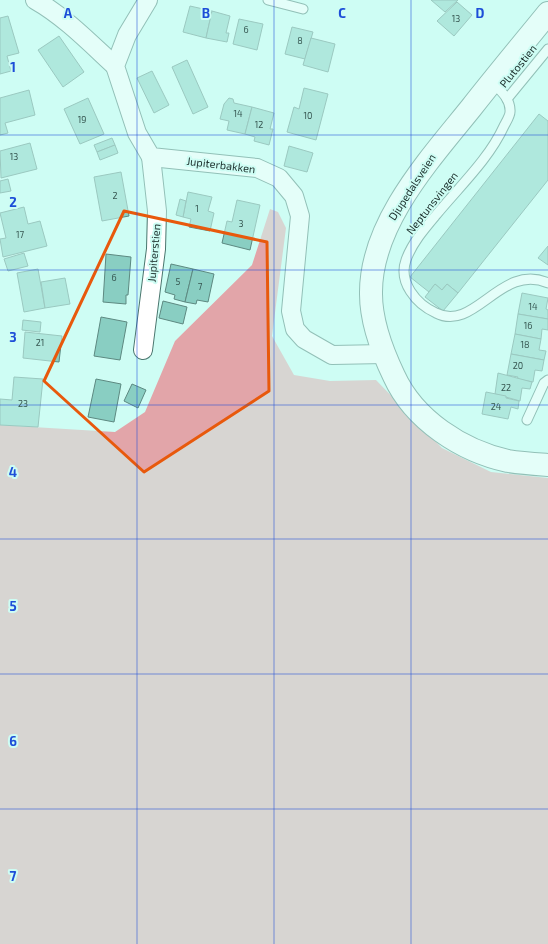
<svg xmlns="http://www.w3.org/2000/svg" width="548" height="944" viewBox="0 0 548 944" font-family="'Exo 2',sans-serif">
	<rect width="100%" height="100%" fill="#cefdf4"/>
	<!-- forest -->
	<path fill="#e2a5a9" d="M 270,209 L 278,212 L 286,228 L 272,336 L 294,375 L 330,381 L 376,380 L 442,448 L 491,472 L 548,478 L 548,944 L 0,944 L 0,425 L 115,432 L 145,412 L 175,341 L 252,265 Z"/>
	<!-- building -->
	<g fill="#89cec2" stroke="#5d8981">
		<path d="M 431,0 L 458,0 L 445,12 Z"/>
		<path d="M 457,2 L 472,15 L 454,36 L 437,21 Z"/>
		<path d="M 190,6 L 212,11 L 206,38 L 183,32 Z"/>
		<path d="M 212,11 L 230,16 L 226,33 L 229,33 L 227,42 L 206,38 Z"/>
		<path d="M 8,16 L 19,53 L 7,56 L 11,71 L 0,74 L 0,18 Z"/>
		<path d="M 239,19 L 263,24 L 257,50 L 233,44 Z"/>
		<path d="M 292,27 L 313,32 L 305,59 L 285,54 Z"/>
		<path d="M 59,36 L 84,72 L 63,87 L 38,50 Z"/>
		<path d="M 311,38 L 335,44 L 328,72 L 303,65 Z"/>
		<path d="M 187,60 L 208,107 L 193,114 L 172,67 Z"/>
		<path d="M 152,71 L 169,105 L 154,113 L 137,78 Z"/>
		<path d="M 304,88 L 328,94 L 316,140 L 287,132 L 294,107 L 299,109 Z"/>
		<path d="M 29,90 L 35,115 L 5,123 L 8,133 L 0,135 L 0,98 Z"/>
		<path d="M 88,98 L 104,134 L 80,144 L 64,109 Z"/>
		<path d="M 229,98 L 233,99 L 234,103 L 252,107 L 245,134 L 227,130 L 229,121 L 220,119 L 224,104 Z"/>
		<path d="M 252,107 L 274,113 L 270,129 L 273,129 L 269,145 L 254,141 L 255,137 L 245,134 Z"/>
		<path d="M 539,114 L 548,121 L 548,180 L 458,293 L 447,284 L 442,290 L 435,284 L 429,292 L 410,277 Z"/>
		<path d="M 112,138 L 115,145 L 97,152 L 94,145 Z"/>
		<path d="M 30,143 L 37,169 L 1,178 L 0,151 Z"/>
		<path d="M 115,145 L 118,153 L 100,160 L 97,152 Z"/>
		<path d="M 289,146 L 313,153 L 307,172 L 284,166 Z"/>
		<path d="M 121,172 L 129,216 L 102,221 L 94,177 Z"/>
		<path d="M 8,179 L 11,191 L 0,193 L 0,181 Z"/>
		<path d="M 188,192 L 212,197 L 208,211 L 214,213 L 210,231 L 189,227 L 191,219 L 183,217 Z"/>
		<path d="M 180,199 L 186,201 L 183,217 L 176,215 Z"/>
		<path d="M 237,200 L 260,205 L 250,250 L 222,243 L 227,221 L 232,222 Z"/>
		<path d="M 24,207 L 28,224 L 40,221 L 47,246 L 3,257 L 0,239 L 6,238 L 0,213 Z"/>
		<path d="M 548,246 L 548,265 L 538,258 Z"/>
		<path d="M 24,253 L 28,266 L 8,271 L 4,259 Z"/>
		<path d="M 106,254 L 131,257 L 128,295 L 126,295 L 126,304 L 103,302 Z"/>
		<path d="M 171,264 L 193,269 L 185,302 L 174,299 L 175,295 L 165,292 Z"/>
		<path d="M 38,269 L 45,308 L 24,312 L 17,273 Z"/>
		<path d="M 193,269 L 214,274 L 208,302 L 197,300 L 196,304 L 185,302 Z"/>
		<path d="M 65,278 L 70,304 L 45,308 L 41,282 Z"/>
		<path d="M 435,284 L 442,290 L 447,284 L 458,293 L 443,311 L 425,297 Z"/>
		<path d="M 522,293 L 548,298 L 546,309 L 548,310 L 548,319 L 518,314 Z"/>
		<path d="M 163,301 L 187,307 L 183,324 L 159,318 Z"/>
		<path d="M 518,314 L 548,319 L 548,330 L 542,329 L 541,339 L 515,334 Z"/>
		<path d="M 101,317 L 127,322 L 120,360 L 94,356 Z"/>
		<path d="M 23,320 L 41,322 L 40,332 L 22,330 Z"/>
		<path d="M 25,332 L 62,336 L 59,362 L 23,358 Z"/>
		<path d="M 515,334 L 541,339 L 539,350 L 546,351 L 544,360 L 511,354 Z"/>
		<path d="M 511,354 L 544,360 L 542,371 L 535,370 L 533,382 L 517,379 L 518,377 L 507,375 Z"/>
		<path d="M 498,373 L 532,382 L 530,389 L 522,388 L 520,401 L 495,394 Z"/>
		<path d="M 14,377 L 43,379 L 38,427 L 0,425 L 0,399 L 12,400 Z"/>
		<path d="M 96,379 L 121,384 L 114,422 L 88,417 Z"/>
		<path d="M 132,384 L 146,390 L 138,408 L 124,401 Z"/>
		<path d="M 486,392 L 506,396 L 506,398 L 519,401 L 518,409 L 511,407 L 508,419 L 482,414 Z"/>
	</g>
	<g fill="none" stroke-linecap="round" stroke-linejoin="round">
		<defs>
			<g id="service">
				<path d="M 268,0 L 303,9"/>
				<path d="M 492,82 C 500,90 511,99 510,112 C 510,116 506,122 504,126 C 489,159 459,187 436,215 C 425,228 412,243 406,260 C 398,282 416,304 436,313 C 475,333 501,262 548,283"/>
				<path d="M 507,99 L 548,49"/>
				<path d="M 527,420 L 544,383 L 548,380"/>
			</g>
			<g id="minor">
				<path d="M 35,0 C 65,17 90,43 115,66"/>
				<path d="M 148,0 L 127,35 L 115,66 L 137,133 L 151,157 L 257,168 L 279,178 L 294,196 L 300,216 L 291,311 L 295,329 L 304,339 L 332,355 L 384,354"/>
				<path d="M 143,350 L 156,249 L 157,211 L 151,157"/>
			</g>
			<path id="tertiary" d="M 548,13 C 522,45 496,76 471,108 C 430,159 370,224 371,294 C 371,322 382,351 394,376 C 414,420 462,451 508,461 C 521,463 535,464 548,465"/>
		</defs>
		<!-- service casing -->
		<use href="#service" stroke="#4a766e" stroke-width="11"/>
		<!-- minor casing -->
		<use href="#minor" stroke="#4a766e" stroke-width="20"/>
		<!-- tertiary casing -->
		<use href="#tertiary" stroke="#4a766e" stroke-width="24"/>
		<!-- service -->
		<use href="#service" stroke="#fff" stroke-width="9"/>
		<!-- minor -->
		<use href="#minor" stroke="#fff" stroke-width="18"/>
		<!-- tertiary -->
		<use href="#tertiary" stroke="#fff" stroke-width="22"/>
	</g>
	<!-- marked area -->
	<path d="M0 0H548V944H0ZM 124,211 L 267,242 L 269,391 L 144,472 L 44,381 Z" fill="#cefdf4" fill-opacity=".55" fill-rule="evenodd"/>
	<path fill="none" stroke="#e8590c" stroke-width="3" stroke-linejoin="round" d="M 124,211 L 267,242 L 269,391 L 144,472 L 44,381 Z"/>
	<!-- grid -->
	<path fill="none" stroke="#1d4ed8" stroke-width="1" stroke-opacity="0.55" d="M 137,0 L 137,944M 274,0 L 274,944M 411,0 L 411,944M 0,135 L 548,135M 0,270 L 548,270M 0,405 L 548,405M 0,539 L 548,539M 0,674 L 548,674M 0,809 L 548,809"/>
	<g text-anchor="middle" stroke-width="4" stroke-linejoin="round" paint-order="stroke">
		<!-- number labels -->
		<g font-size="9" fill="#365651">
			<text x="456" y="22">13</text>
			<text x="246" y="33">6</text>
			<text x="300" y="44">8</text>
			<text x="238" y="117">14</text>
			<text x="308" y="119">10</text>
			<text x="82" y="123">19</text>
			<text x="259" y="128">12</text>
			<text x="14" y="160">13</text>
			<text x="115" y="199">2</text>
			<text x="197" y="212">1</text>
			<text x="241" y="227">3</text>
			<text x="20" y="238">17</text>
			<text x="114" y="281">6</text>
			<text x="178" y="285">5</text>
			<text x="200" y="290">7</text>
			<text x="533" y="310">14</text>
			<text x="528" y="329">16</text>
			<text x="40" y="346">21</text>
			<text x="525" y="348">18</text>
			<text x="518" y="369">20</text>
			<text x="506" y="391">22</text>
			<text x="23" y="407">23</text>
			<text x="496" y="410">24</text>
		</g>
		<!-- street labels -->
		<g font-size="11" fill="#1b2e2b" stroke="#cefdf4">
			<text transform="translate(518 66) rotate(-51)" y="4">Plutostien</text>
			<text transform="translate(221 165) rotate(7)" y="4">Jupiterbakken</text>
			<text transform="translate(412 187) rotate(-57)" y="4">Djupedalsveien</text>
			<text transform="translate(432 203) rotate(-52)" y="4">Neptunsvingen</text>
			<text transform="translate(154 253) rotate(-85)" y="4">Jupiterstien</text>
		</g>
	</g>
	<g font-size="13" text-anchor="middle" font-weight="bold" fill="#1d4ed8" stroke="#cefdf4" stroke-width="4" stroke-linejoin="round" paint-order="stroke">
		<text x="68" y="18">A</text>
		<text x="206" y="18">B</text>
		<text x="342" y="18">C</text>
		<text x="480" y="18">D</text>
		<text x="13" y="72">1</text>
		<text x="13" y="207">2</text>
		<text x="13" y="342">3</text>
		<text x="13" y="477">4</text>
		<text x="13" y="611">5</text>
		<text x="13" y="746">6</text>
		<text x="13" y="881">7</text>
	</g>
</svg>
